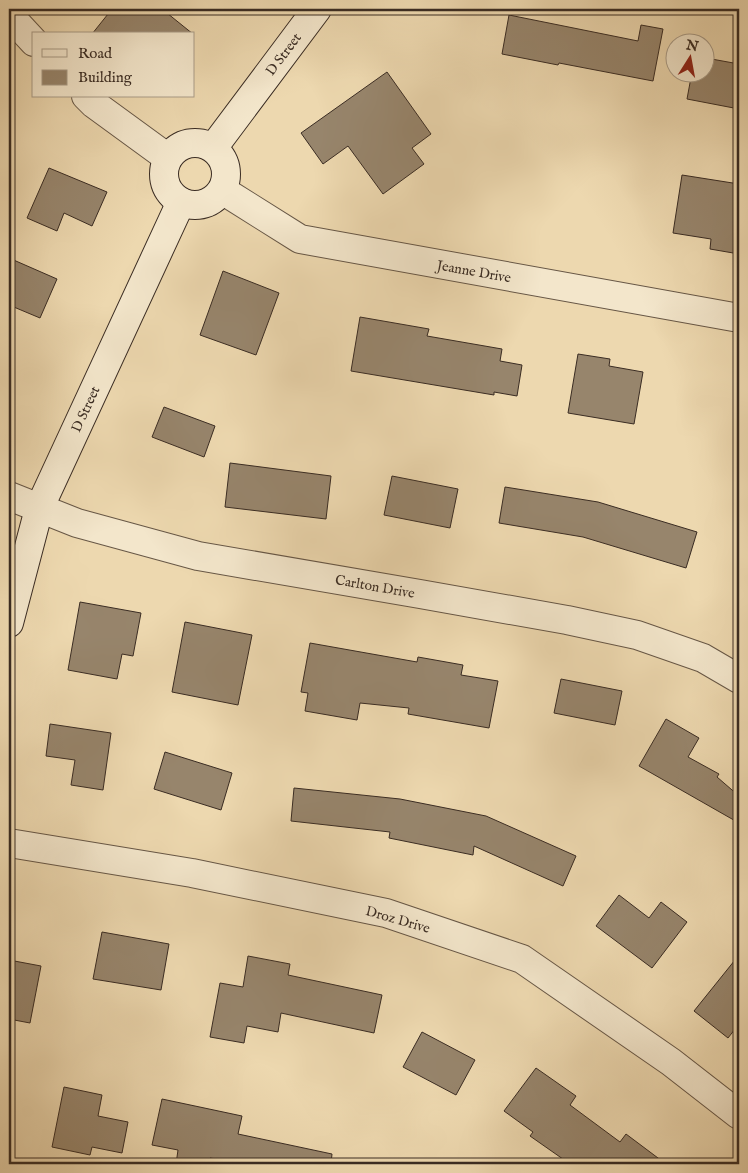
<svg xmlns="http://www.w3.org/2000/svg" width="748" height="1173" viewBox="0 0 748 1173" font-family="'IM FELL English',serif">
	<rect width="100%" height="100%" fill="#edd8af"/>
	<filter id="stains"><feTurbulence type="fractalNoise" baseFrequency=".004" numOctaves="4"/><feColorMatrix values="0 0 0 0 .2 0 0 0 0 .09 0 0 0 0 .02 0 0 0 .5 -.17"/></filter>
	<radialGradient id="worn" r=".72"><stop offset=".6" stop-color="#630" stop-opacity="0"/><stop offset="1" stop-color="#630" stop-opacity=".3"/></radialGradient>
	<!-- building -->
	<g fill="#97856c" stroke="#3a2c23">
		<path d="M 112,9 L 162,9 L 193,34 L 92,34 Z"/>
		<path d="M 509,15 L 638,41 L 641,25 L 663,29 L 653,81 L 559,63 L 558,65 L 502,54 Z"/>
		<path d="M 706,58 L 739,64 L 739,109 L 687,99 L 692,72 L 706,72 Z"/>
		<path d="M 387,72 L 431,134 L 412,148 L 424,164 L 383,194 L 348,146 L 323,164 L 301,133 Z"/>
		<path d="M 49,168 L 107,192 L 92,226 L 64,213 L 57,231 L 27,218 Z"/>
		<path d="M 682,175 L 739,184 L 739,254 L 710,249 L 711,239 L 673,233 Z"/>
		<path d="M 9,258 L 57,279 L 40,318 L 9,305 Z"/>
		<path d="M 223,271 L 279,293 L 256,355 L 200,335 Z"/>
		<path d="M 360,317 L 429,329 L 427,336 L 502,349 L 500,361 L 522,365 L 517,396 L 494,392 L 494,395 L 351,371 Z"/>
		<path d="M 578,354 L 610,359 L 609,366 L 643,372 L 634,424 L 568,413 Z"/>
		<path d="M 164,407 L 215,426 L 204,457 L 152,437 Z"/>
		<path d="M 230,463 L 331,476 L 326,519 L 225,507 Z"/>
		<path d="M 392,476 L 458,489 L 450,528 L 384,515 Z"/>
		<path d="M 505,487 L 598,502 L 697,532 L 686,568 L 583,537 L 499,523 Z"/>
		<path d="M 80,602 L 141,613 L 133,656 L 122,654 L 117,679 L 68,670 Z"/>
		<path d="M 185,622 L 252,635 L 238,705 L 172,692 Z"/>
		<path d="M 310,643 L 417,662 L 418,657 L 463,665 L 461,675 L 498,681 L 489,728 L 408,714 L 409,708 L 360,703 L 357,720 L 305,711 L 308,693 L 301,692 Z"/>
		<path d="M 561,679 L 622,691 L 615,725 L 554,713 Z"/>
		<path d="M 666,719 L 699,738 L 688,757 L 719,774 L 717,777 L 739,796 L 739,823 L 639,766 Z"/>
		<path d="M 50,724 L 111,733 L 103,790 L 71,785 L 75,760 L 46,756 Z"/>
		<path d="M 165,752 L 232,773 L 221,810 L 154,789 Z"/>
		<path d="M 294,788 L 400,799 L 486,816 L 576,856 L 563,886 L 474,846 L 473,855 L 389,838 L 390,832 L 291,821 Z"/>
		<path d="M 619,895 L 649,918 L 661,902 L 687,922 L 652,968 L 596,926 Z"/>
		<path d="M 102,932 L 169,944 L 161,990 L 93,979 Z"/>
		<path d="M 739,955 L 739,1024 L 728,1038 L 694,1011 Z"/>
		<path d="M 248,956 L 290,964 L 288,975 L 382,995 L 374,1033 L 281,1013 L 278,1032 L 247,1026 L 244,1043 L 210,1037 L 220,983 L 243,987 Z"/>
		<path d="M 9,960 L 41,966 L 30,1023 L 9,1019 Z"/>
		<path d="M 422,1032 L 475,1060 L 456,1095 L 403,1067 Z"/>
		<path d="M 536,1068 L 576,1096 L 570,1105 L 620,1142 L 626,1134 L 666,1164 L 570,1164 L 530,1136 L 533,1132 L 504,1111 Z"/>
		<path d="M 64,1087 L 102,1095 L 98,1116 L 128,1122 L 122,1153 L 92,1147 L 90,1155 L 52,1147 Z"/>
		<path d="M 162,1099 L 242,1116 L 238,1134 L 332,1154 L 331,1164 L 244,1164 L 210,1158 L 208,1164 L 176,1164 L 178,1150 L 152,1145 Z"/>
	</g>
	<g fill="none" stroke-linecap="round" stroke-linejoin="round">
		<defs>
			<g id="street">
				<path d="M 9,15 L 34,42"/>
				<path d="M 86,96 L 94,104 L 168,158"/>
				<path d="M 222,190 L 300,239 L 739,318"/>
				<path d="M 9,496 L 77,523 L 198,556 L 420,594 L 567,620 L 637,635 L 703,658 L 739,679"/>
				<path d="M 9,843 L 192,873 L 386,913 L 522,959 L 671,1062 L 739,1115"/>
			</g>
			<g id="secondary">
				<circle cx="195" cy="174" r="31"/>
				<path d="M 213,148 L 317,9"/>
				<path d="M 9,623 L 39,509 L 181,202"/>
			</g>
		</defs>
		<!-- street casing -->
		<use href="#street" stroke="#675746" stroke-width="30"/>
		<!-- secondary casing -->
		<use href="#secondary" stroke="#3a2c23" stroke-width="30"/>
		<!-- street -->
		<use href="#street" stroke="#f3e6cb" stroke-width="28"/>
		<!-- secondary -->
		<use href="#secondary" stroke="#f3e6cb" stroke-width="28"/>
	</g>
	<g text-anchor="middle" stroke-width="5" stroke-linejoin="round" paint-order="stroke">
		<!-- street labels -->
		<g font-size="14" fill="#3a2c23" stroke="#f3e6cb">
			<text transform="translate(283 54) rotate(-53)" y="5">D Street</text>
			<text transform="translate(474 271) rotate(10)" y="5">Jeanne Drive</text>
			<text transform="translate(85 409) rotate(-65)" y="5">D Street</text>
			<text transform="translate(375 586) rotate(10)" y="5">Carlton Drive</text>
			<text transform="translate(398 919) rotate(16)" y="5">Droz Drive</text>
		</g>
	</g>
	<!-- margin -->
	<rect width="748" height="1173" fill="none" stroke="#edd8af" stroke-width="30"/>
	<rect x="10" y="10" width="728" height="1153" fill="none" stroke="#3a2c23" stroke-width="2.5"/>
	<rect x="15" y="15" width="718" height="1143" fill="none" stroke="#3a2c23"/>
	<!-- legend -->
	<rect x="32" y="32" width="162" height="65" fill="#f3e6cb" stroke="#a99c88"/>
	<rect x="42" y="49" width="25" height="8" fill="#f3e6cb" stroke="#a99c88"/>
	<text x="78" y="58" font-size="15" fill="#3a2c23">Road</text>
	<rect x="42" y="70" width="25" height="15" fill="#97856c" stroke="#a99c88"/>
	<text x="78" y="82" font-size="15" fill="#3a2c23">Building</text>
	<!-- north arrow -->
	<g transform="translate(690 58) rotate(11)"><circle r="24" fill="#f3e6cb" stroke="#a99c88"/>
	<path d="M0-4L9 19L0 12L-9 19Z" fill="#8f2418"/>
	<text y="-8" font-size="14" font-weight="bold" text-anchor="middle" fill="#3a2c23">N</text>
	</g>
	<rect width="100%" height="100%" filter="url(#stains)"/>
	<rect width="100%" height="100%" fill="url(#worn)"/>
</svg>
